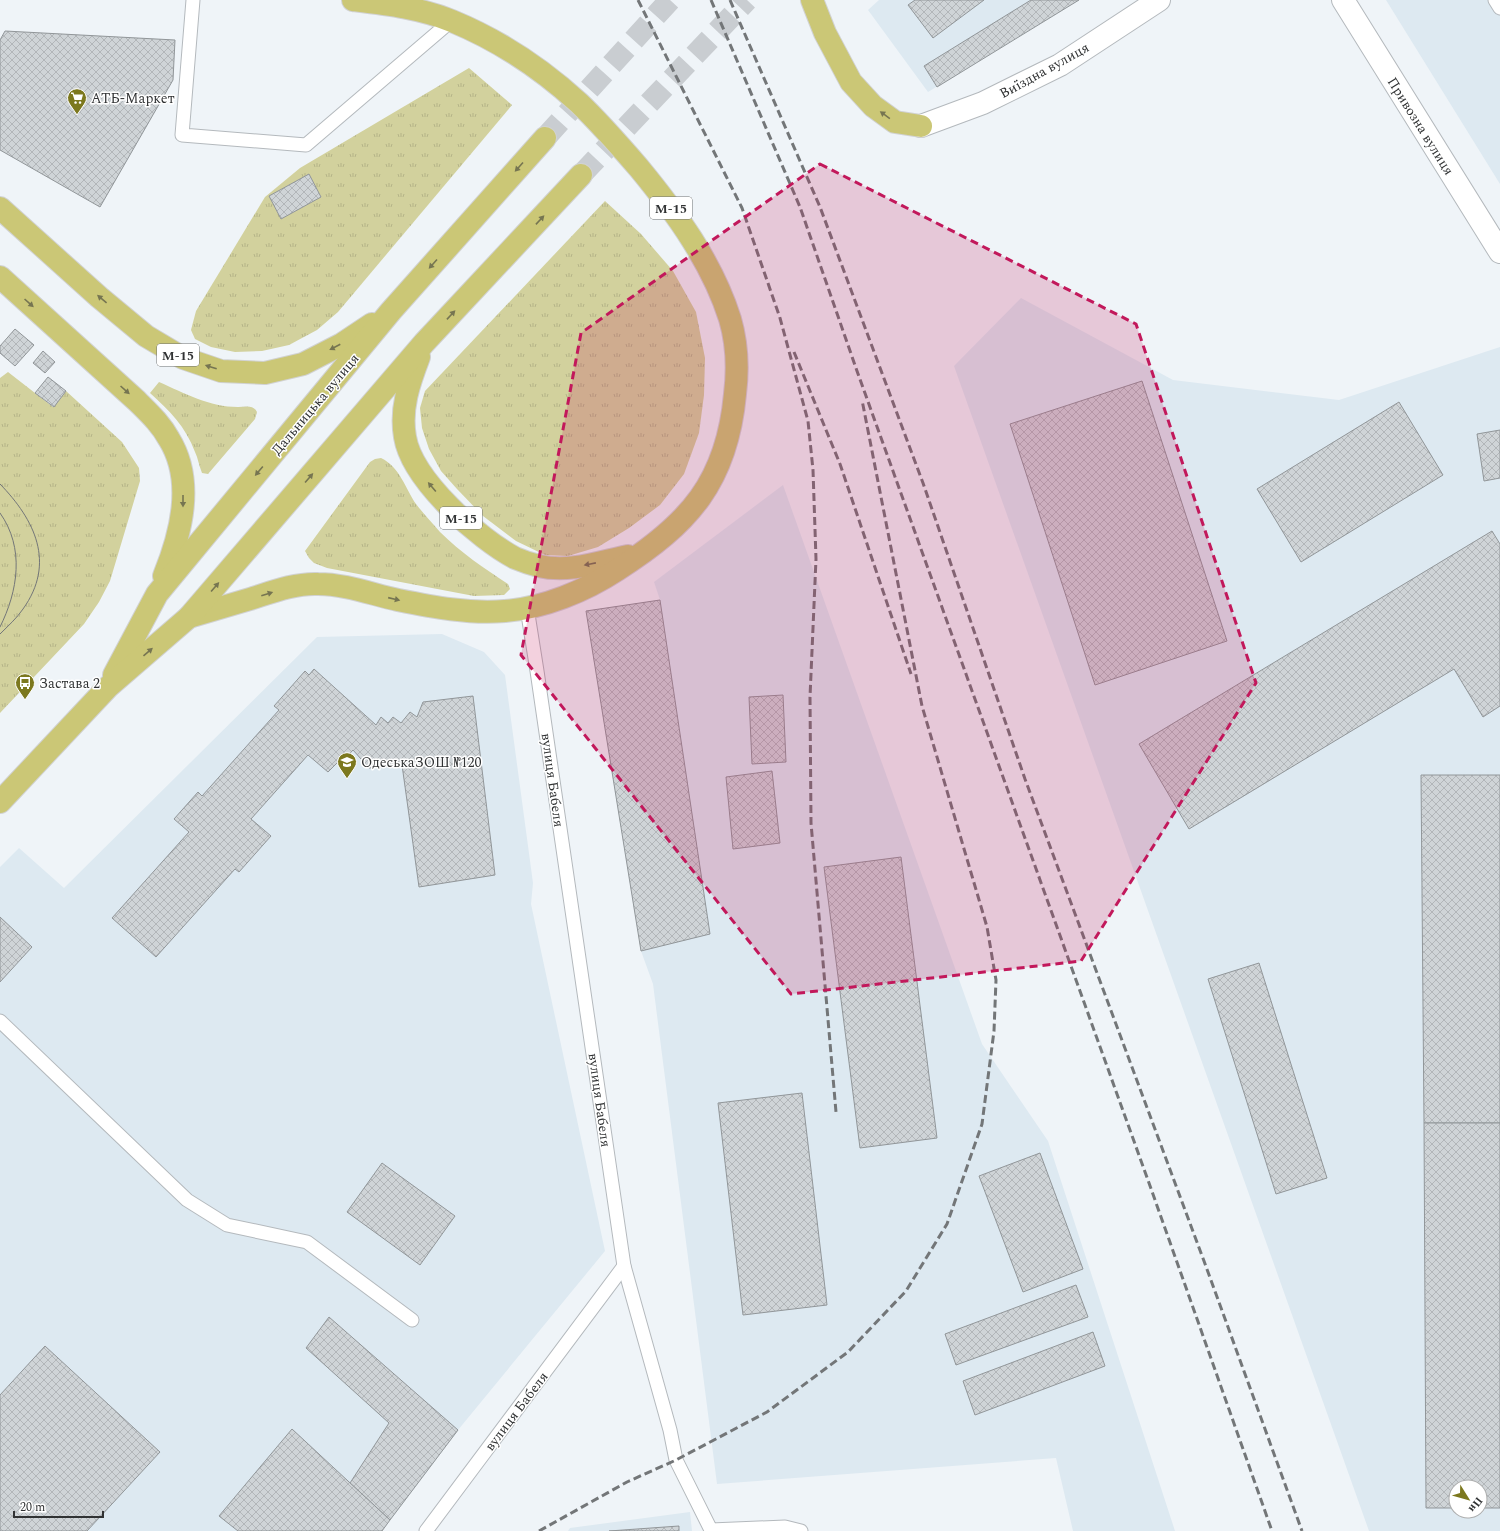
<svg xmlns="http://www.w3.org/2000/svg" width="1500" height="1531" viewBox="0 0 1500 1531" font-family="Spectral,serif">
	<defs>
		<pattern id="grass-tufts" width="24" height="20" patternUnits="userSpaceOnUse"><rect width="24" height="20" fill="#d2d19d"/><path d="M3 7l-1-3M5 7V3M7 7l1-3M15 17l-1-3M17 17v-4M19 17l1-3" fill="none" stroke="#b5b488"/></pattern>
		<pattern id="building-cross-hatch" width="8" height="8" patternUnits="userSpaceOnUse"><rect width="8" height="8" fill="#cfd4d7"/><path d="M0 0l8 8M0 8l8-8" fill="none" stroke="#b2b6b9"/></pattern>
	</defs>
	<rect width="100%" height="100%" fill="#eff4f8"/>
	<!-- built -->
	<g fill="#dde9f1" fill-rule="evenodd">
		<path d="M 879,0 L 1079,0 L 928,92 L 868,10 Z"/>
		<path d="M 1386,0 L 1500,0 L 1500,184 Z"/>
		<path d="M 1021,298 L 1173,380 L 1339,400 L 1500,347 L 1500,1531 L 1369,1531 L 954,366 ZM 1456,1487 L 1480,1487 L 1480,1511 L 1456,1511 Z"/>
		<path d="M 783,485 L 982,1044 L 1048,1141 L 1175,1531 L 1073,1531 L 1056,1458 L 717,1484 L 653,984 L 641,951 L 586,611 L 660,600 L 654,582 Z"/>
		<path d="M 442,634 L 484,652 L 505,675 L 533,883 L 531,904 L 605,1251 L 458,1430 L 382,1531 L 0,1531 L 0,867 L 19,848 L 64,888 L 317,637 Z"/>
		<path d="M 690,1512 L 692,1531 L 568,1531 L 570,1528 Z"/>
	</g>
	<!-- grass -->
	<g fill="url(#grass-tufts)">
		<path d="M 469,68 L 512,105 L 338,312 L 317,330 L 289,345 L 262,351 L 235,352 L 211,347 L 195,339 L 191,330 L 196,311 L 265,197 L 300,168 Z"/>
		<path d="M 605,201 L 641,234 L 673,271 L 696,312 L 705,358 L 704,395 L 699,433 L 684,474 L 660,505 L 629,528 L 598,547 L 568,556 L 545,555 L 516,541 L 483,516 L 457,489 L 441,471 L 429,449 L 422,428 L 420,408 L 425,391 Z"/>
		<path d="M 8,372 L 53,407 L 66,391 L 122,442 L 139,468 L 140,481 L 110,581 L 99,602 L 84,624 L 0,713 L 0,378 Z"/>
		<path d="M 159,382 C 184,393 210,407 238,407 C 245,407 253,404 257,412 L 255,419 L 208,474 L 202,473 C 199,466 198,458 195,452 C 186,427 169,410 150,393 Z"/>
		<path d="M 381,458 C 400,467 405,488 416,504 C 423,513 432,523 440,532 C 460,552 485,569 508,584 L 510,589 L 504,595 L 474,596 L 327,568 L 314,563 L 309,558 L 305,551 L 370,462 L 375,459 Z"/>
	</g>
	<!-- building -->
	<g fill="url(#building-cross-hatch)" stroke="#919699">
		<path d="M 915,0 L 984,0 L 933,38 L 908,5 Z"/>
		<path d="M 1031,0 L 1079,0 L 937,87 L 924,66 Z"/>
		<path d="M 5,31 L 175,40 L 173,80 L 100,207 L 0,150 L 0,40 Z"/>
		<path d="M 309,174 L 321,197 L 281,219 L 269,196 Z"/>
		<path d="M 15,329 L 34,345 L 15,366 L 0,353 L 0,346 Z"/>
		<path d="M 43,351 L 55,362 L 45,373 L 33,363 Z"/>
		<path d="M 48,377 L 66,391 L 54,407 L 35,393 Z"/>
		<path d="M 1142,381 L 1227,641 L 1095,685 L 1010,424 Z"/>
		<path d="M 1399,402 L 1443,475 L 1301,562 L 1257,489 Z"/>
		<path d="M 1500,430 L 1500,478 L 1484,481 L 1477,434 Z"/>
		<path d="M 1492,531 L 1500,544 L 1500,706 L 1483,717 L 1454,669 L 1189,829 L 1139,744 Z"/>
		<path d="M 660,600 L 710,934 L 641,951 L 586,611 Z"/>
		<path d="M 314,669 L 376,725 L 381,717 L 388,723 L 393,717 L 401,723 L 410,712 L 417,717 L 423,702 L 473,696 L 495,875 L 419,887 L 402,765 L 369,768 L 353,750 L 340,764 L 338,762 L 328,772 L 308,755 L 251,819 L 271,836 L 239,872 L 235,869 L 156,957 L 112,918 L 189,832 L 174,819 L 198,792 L 202,796 L 279,710 L 274,706 L 290,688 L 305,671 L 309,675 Z"/>
		<path d="M 783,695 L 786,762 L 752,764 L 749,697 Z"/>
		<path d="M 772,771 L 780,843 L 733,849 L 726,777 Z"/>
		<path d="M 1421,775 L 1500,775 L 1500,1123 L 1424,1123 Z"/>
		<path d="M 901,857 L 937,1138 L 860,1148 L 824,867 Z"/>
		<path d="M 0,917 L 32,947 L 0,982 Z"/>
		<path d="M 1259,963 L 1327,1178 L 1276,1194 L 1208,979 Z"/>
		<path d="M 802,1093 L 827,1305 L 743,1315 L 718,1103 Z"/>
		<path d="M 1424,1123 L 1500,1123 L 1500,1508 L 1480,1508 L 1480,1487 L 1456,1487 L 1456,1508 L 1426,1508 Z"/>
		<path d="M 1040,1153 L 1083,1269 L 1023,1292 L 979,1176 Z"/>
		<path d="M 382,1163 L 455,1216 L 420,1265 L 347,1212 Z"/>
		<path d="M 1076,1285 L 1088,1317 L 956,1365 L 945,1334 Z"/>
		<path d="M 329,1317 L 458,1430 L 390,1520 L 350,1483 L 389,1423 L 306,1348 Z"/>
		<path d="M 1093,1332 L 1105,1366 L 975,1415 L 963,1381 Z"/>
		<path d="M 45,1346 L 160,1452 L 87,1531 L 0,1531 L 0,1395 Z"/>
		<path d="M 292,1429 L 390,1520 L 382,1531 L 238,1531 L 219,1516 Z"/>
		<path d="M 679,1526 L 679,1531 L 609,1531 Z"/>
	</g>
	<g fill="none" stroke-linecap="round" stroke-linejoin="round">
		<!-- primary-tunnel -->
		<g stroke="#c9cdd1" stroke-width="22" stroke-dasharray="22 11" stroke-linecap="butt">
			<path d="M 545,138 L 670,0"/>
			<path d="M 581,175 L 747,0"/>
		</g>
		<defs>
			<g id="lane">
				<path d="M 193,0 L 182,135 L 306,145 L 451,21"/>
				<path d="M 1495,0 L 1500,8"/>
				<path d="M 527,608 L 537,671 L 624,1266 L 670,1430 L 676,1460 L 711,1530 L 785,1527 L 801,1531"/>
				<path d="M 0,1021 L 187,1200 L 227,1225 L 307,1242 L 412,1320"/>
				<path d="M 426,1531 L 624,1266"/>
			</g>
			<g id="street">
				<path d="M 1343,0 L 1500,252"/>
				<path d="M 921,126 L 983,103 L 1060,65 L 1159,0"/>
			</g>
			<g id="primary">
				<path d="M 812,0 L 825,33 L 851,82 L 873,106 L 895,122 L 921,126"/>
				<path d="M 0,208 L 99,297 L 146,336 L 183,358 L 221,371 L 265,373 L 303,364 L 342,344 L 372,324"/>
				<path d="M 0,277 L 137,401 C 149,413 161,424 169,439 C 195,481 181,534 164,576"/>
				<path d="M 419,357 C 409,383 400,409 405,437 C 412,480 479,539 515,558 C 522,561 531,564 539,566 C 569,573 599,562 628,556"/>
				<path d="M 189,617 C 210,611 230,605 250,599 C 272,592 295,583 318,584 C 345,584 371,594 398,600 C 433,607 469,614 505,611 C 544,608 585,591 617,570 C 689,524 727,482 735,394 C 738,370 737,343 730,319 C 712,262 676,213 639,168 C 620,146 600,123 579,103 C 542,69 498,40 452,21 C 421,8 386,4 353,0"/>
				<path d="M 114,675 L 157,594 L 391,311 L 545,138"/>
				<path d="M 0,802 L 108,687 L 189,617 L 424,343 L 581,175"/>
			</g>
		</defs>
		<!-- lane casing -->
		<use href="#lane" stroke="#b4b9bd" stroke-width="15"/>
		<!-- street casing -->
		<use href="#street" stroke="#b4b9bd" stroke-width="24"/>
		<!-- primary casing -->
		<use href="#primary" stroke="#d1d2d2" stroke-width="24"/>
		<!-- lane -->
		<use href="#lane" stroke="#fff" stroke-width="13"/>
		<!-- street -->
		<use href="#street" stroke="#fff" stroke-width="22"/>
		<!-- primary -->
		<use href="#primary" stroke="#cbc776" stroke-width="22"/>
		<!-- tram -->
		<g stroke="#737678" stroke-width="1">
			<path d="M 0,484 C 35,520 56,563 23,609 C 17,618 8,626 0,634"/>
			<path d="M 0,513 C 25,548 18,591 0,627"/>
		</g>
		<!-- rail -->
		<g stroke="#737678" stroke-width="3" stroke-dasharray="8 4" stroke-linecap="butt">
			<path d="M 638,0 L 742,208 L 780,318 L 808,421 L 813,470 L 816,559 L 810,697 L 811,823 L 836,1112"/>
			<path d="M 711,0 L 800,207 L 857,371 L 1149,1183 L 1272,1531"/>
			<path d="M 730,0 L 820,207 L 923,483 L 1025,779 L 1204,1261 L 1302,1531"/>
			<path d="M 794,352 L 840,464 L 911,674"/>
			<path d="M 539,1531 L 627,1482 L 676,1460 L 767,1412 L 848,1352 L 906,1291 L 947,1224 L 982,1124 L 994,1031 L 996,980 L 987,927 L 922,706 L 862,400"/>
		</g>
	</g>
	<!-- one-way arrows -->
	<defs><path id="oneway-solid" d="M-6-.8H1V-3.2L6.5 0L1 3.2V.8H-6Z"/></defs>
	<g fill="#767551">
		<use href="#oneway-solid" transform="translate(885 115) rotate(-144)"/>
		<use href="#oneway-solid" transform="translate(519 167) rotate(132)"/>
		<use href="#oneway-solid" transform="translate(540 220) rotate(-47)"/>
		<use href="#oneway-solid" transform="translate(433 264) rotate(132)"/>
		<use href="#oneway-solid" transform="translate(102 299) rotate(-140)"/>
		<use href="#oneway-solid" transform="translate(29 303) rotate(42)"/>
		<use href="#oneway-solid" transform="translate(451 315) rotate(-47)"/>
		<use href="#oneway-solid" transform="translate(335 347) rotate(152)"/>
		<use href="#oneway-solid" transform="translate(211 367) rotate(-162)"/>
		<use href="#oneway-solid" transform="translate(125 390) rotate(42)"/>
		<use href="#oneway-solid" transform="translate(259 471) rotate(130)"/>
		<use href="#oneway-solid" transform="translate(309 478) rotate(-49)"/>
		<use href="#oneway-solid" transform="translate(432 487) rotate(-130)"/>
		<use href="#oneway-solid" transform="translate(183 501) rotate(90)"/>
		<use href="#oneway-solid" transform="translate(590 564) rotate(169)"/>
		<use href="#oneway-solid" transform="translate(215 587) rotate(-49)"/>
		<use href="#oneway-solid" transform="translate(267 594) rotate(-18)"/>
		<use href="#oneway-solid" transform="translate(394 599) rotate(13)"/>
		<use href="#oneway-solid" transform="translate(148 652) rotate(-41)"/>
	</g>
	<!-- marked area -->
	<path fill="#c2185b" fill-opacity="0.2" stroke="#c2185b" stroke-width="3" stroke-dasharray="8 5" stroke-linejoin="round" d="M 820,164 L 1136,324 L 1256,683 L 1081,961 L 791,994 L 521,655 L 581,333 Z"/>
	<!-- icons -->
	<defs>
		<symbol id="supermarket-pin" viewBox="-11 -11 22 30"><path d="M0 17L-7.5 6A9.5 9.5 0 1 1 7.5 6Z" fill="#7c781e" stroke="#fff"/><path d="M-6-5.5h2.5l.6 2H6L4.5 2H-2.5L-4.4-4H-6ZM-1.5 3.2a1.3 1.3 0 1 0 .1 0ZM3 3.2a1.3 1.3 0 1 0 .1 0Z" fill="#fff"/></symbol>
		<symbol id="bus-pin" viewBox="-11 -11 22 30"><path d="M0 17L-7.5 6A9.5 9.5 0 1 1 7.5 6Z" fill="#7c781e" stroke="#fff"/><path d="M-5-6H5V4H4V6H2V4H-2V6H-4V4H-5ZM-3.5-4V0h7V-4ZM-3.5 1.2v1.5H-2V1.2ZM2 1.2v1.5H3.5V1.2Z" fill="#fff"/></symbol>
		<symbol id="school-pin" viewBox="-11 -11 22 30"><path d="M0 17L-7.5 6A9.5 9.5 0 1 1 7.5 6Z" fill="#7c781e" stroke="#fff"/><path d="M0-5L7-2L0 1L-7-2ZM-4 1L0 2.5L4 1V4Q0 6-4 4Z" fill="#fff"/></symbol>
	</defs>
	<g fill-rule="evenodd">
		<use href="#supermarket-pin" x="66" y="87" width="22" height="30"/>
		<use href="#bus-pin" x="14" y="672" width="22" height="30"/>
		<use href="#school-pin" x="336" y="751" width="22" height="30"/>
	</g>
	<g text-anchor="middle" stroke-width="3" stroke-linejoin="round" paint-order="stroke">
		<!-- shield labels -->
		<g fill="#fff" stroke="#6e7070" stroke-width="1">
			<rect x="650" y="197" width="42" height="22" rx="3"/>
			<rect x="157" y="344" width="42" height="22" rx="3"/>
			<rect x="440" y="507" width="42" height="22" rx="3"/>
		</g>
		<g font-size="13" font-weight="bold" fill="#303233">
			<text x="671" y="213">М-15</text>
			<text x="178" y="360">М-15</text>
			<text x="461" y="523">М-15</text>
		</g>
		<!-- street labels -->
		<g font-size="14" fill="#303233" stroke="#fff">
			<text transform="translate(1044 70) rotate(-29)" y="5">Виїздна вулиця</text>
			<text transform="translate(1421 126) rotate(58)" y="5">Привозна вулиця</text>
			<text transform="translate(315 404) rotate(-50)" y="5">Дальницька вулиця</text>
			<text transform="translate(553 780) rotate(82)" y="5">вулиця Бабеля</text>
			<text transform="translate(600 1100) rotate(82)" y="5">вулиця Бабеля</text>
			<text transform="translate(516 1411) rotate(-53)" y="5">вулиця Бабеля</text>
		</g>
		<!-- poi labels -->
		<g font-size="14" fill="#303233" stroke="#fff" text-anchor="start">
			<text x="91" y="103">АТБ-Маркет</text>
			<text x="39" y="688">Застава 2</text>
			<text x="361" y="767">ОдеськаЗОШ №120</text>
		</g>
	</g>
	<!-- north arrow -->
	<g transform="translate(1468 1499) rotate(127)"><circle r="19" fill="#ffffff" stroke="#acadad"/>
	<path d="M0-3L7 15L0 10L-7 15Z" fill="#7c781e"/>
	<text y="-6" font-size="11" font-weight="bold" text-anchor="middle" fill="#303233">Пн</text>
	</g>
	<!-- scale -->
	<path d="M14 1511v6h89v-6" fill="none" stroke="#303233" stroke-width="2"/>
	<text x="20" y="1511" font-size="12" fill="#303233" stroke="#ffffff" stroke-width="3" paint-order="stroke">20 m</text>
</svg>
